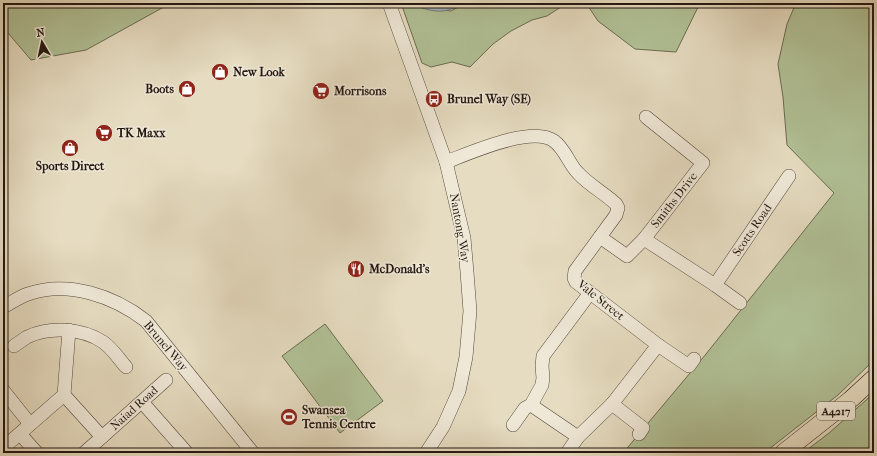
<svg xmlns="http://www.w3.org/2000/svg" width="877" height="456" viewBox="0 0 877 456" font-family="'IM FELL French Canon',serif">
	<rect width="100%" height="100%" fill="#e6dcc1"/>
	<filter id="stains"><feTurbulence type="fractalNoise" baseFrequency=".005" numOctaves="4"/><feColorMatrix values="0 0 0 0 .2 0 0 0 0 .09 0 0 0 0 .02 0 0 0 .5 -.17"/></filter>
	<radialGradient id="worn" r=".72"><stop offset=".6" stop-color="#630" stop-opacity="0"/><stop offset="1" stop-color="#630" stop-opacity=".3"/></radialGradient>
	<!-- green -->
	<g fill="#b1c196" stroke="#6a6c53">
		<path d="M 3,3 L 171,3 L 86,50 L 31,60 L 3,27 Z"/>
		<path d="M 401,3 L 413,3 L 413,5 L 451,11 L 466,3 L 567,3 L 547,16 L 532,20 L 511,31 L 493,44 L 470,67 L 452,62 L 431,67 L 422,63 Z"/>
		<path d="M 586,3 L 700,3 L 676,52 L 635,49 L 598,21 Z"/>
		<path d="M 796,3 L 874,3 L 874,360 L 838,395 L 764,453 L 623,453 L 706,354 L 834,193 L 787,145 L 783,97 L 778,64 L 787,24 Z"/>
		<path d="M 325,324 L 383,401 L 340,433 L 282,356 Z"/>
		<path d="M 874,393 L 874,453 L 803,453 L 829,433 Z"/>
	</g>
	<!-- water -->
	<path fill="#9db8bf" stroke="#6d7879" d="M 413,3 L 466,3 C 443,14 437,13 413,5 Z"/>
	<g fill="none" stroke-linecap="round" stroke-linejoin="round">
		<defs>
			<g id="minor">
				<path d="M 389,3 L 446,162 L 464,238 L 467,272 L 470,311 L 466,357 L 459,391 L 443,427 L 426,453"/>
				<path d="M 446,162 C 470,153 532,125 554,141 C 565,149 569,164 578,173 C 589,185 604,193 616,204 L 618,208 L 616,215 L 575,271 L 574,278 L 576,282 L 658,345 L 689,366 L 694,359"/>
				<path d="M 600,237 L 627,256 L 644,239 L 715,285 L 740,303"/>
				<path d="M 644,239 L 703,163 L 646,117"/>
				<path d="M 715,285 L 789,176"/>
				<path d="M 3,307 C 11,303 19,297 28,294 C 68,280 114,296 146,321 L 253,453"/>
				<path d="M 14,346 C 18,343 23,340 27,337 C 50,326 82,328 103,342 C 112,348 119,359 126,367"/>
				<path d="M 3,390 L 30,424"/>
				<path d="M 64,395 L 69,330"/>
				<path d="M 64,395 L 102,437"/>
				<path d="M 142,402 L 187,453"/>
				<path d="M 612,404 L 643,428 L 639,434"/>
				<path d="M 531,405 L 542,385 L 543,378 L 542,366 L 543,356 L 590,293"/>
				<path d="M 513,425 L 525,408 L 531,405 L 578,437"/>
				<path d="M 20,434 L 37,453"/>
				<path d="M 3,448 L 64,395"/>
				<path d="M 84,453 L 166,380"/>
				<path d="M 567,453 L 578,437 L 612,404 L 658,345"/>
			</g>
			<path id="major" d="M 783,453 L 850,400 L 874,378"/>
		</defs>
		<!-- minor casing -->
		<use href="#minor" stroke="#54483c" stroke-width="14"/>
		<!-- major casing -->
		<use href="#major" stroke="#241710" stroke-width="18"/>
		<!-- minor -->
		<use href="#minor" stroke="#efe8d7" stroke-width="13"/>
		<!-- major -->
		<use href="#major" stroke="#e6dcc1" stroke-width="17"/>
	</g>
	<!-- icons -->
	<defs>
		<symbol id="shop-disc" viewBox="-11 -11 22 22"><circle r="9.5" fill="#8f2418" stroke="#efe8d7"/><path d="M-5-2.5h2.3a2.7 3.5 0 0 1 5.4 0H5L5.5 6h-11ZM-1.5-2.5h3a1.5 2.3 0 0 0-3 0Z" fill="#fff"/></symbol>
		<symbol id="supermarket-disc" viewBox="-11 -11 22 22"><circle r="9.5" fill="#8f2418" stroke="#efe8d7"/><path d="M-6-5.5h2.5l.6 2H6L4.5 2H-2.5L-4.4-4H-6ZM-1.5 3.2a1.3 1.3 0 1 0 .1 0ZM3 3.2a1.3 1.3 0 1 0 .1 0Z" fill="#fff"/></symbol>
		<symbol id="bus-disc" viewBox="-11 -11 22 22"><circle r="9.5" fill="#8f2418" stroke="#efe8d7"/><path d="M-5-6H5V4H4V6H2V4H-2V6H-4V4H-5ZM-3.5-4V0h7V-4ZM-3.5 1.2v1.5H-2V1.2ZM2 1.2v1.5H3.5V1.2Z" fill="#fff"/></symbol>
		<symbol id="restaurant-disc" viewBox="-11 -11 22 22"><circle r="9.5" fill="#8f2418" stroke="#efe8d7"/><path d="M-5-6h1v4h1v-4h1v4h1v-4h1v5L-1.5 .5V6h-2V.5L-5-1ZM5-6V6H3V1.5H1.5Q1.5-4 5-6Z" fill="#fff"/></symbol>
		<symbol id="stadium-disc" viewBox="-11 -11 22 22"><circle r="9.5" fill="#8f2418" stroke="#efe8d7"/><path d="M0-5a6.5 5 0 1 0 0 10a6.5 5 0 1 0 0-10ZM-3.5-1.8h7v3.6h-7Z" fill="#fff"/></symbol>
	</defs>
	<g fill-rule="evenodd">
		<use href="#shop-disc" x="210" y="62" width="20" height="20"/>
		<use href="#shop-disc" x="177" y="79" width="20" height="20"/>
		<use href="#supermarket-disc" x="311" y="81" width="20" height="20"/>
		<use href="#bus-disc" x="424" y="89" width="20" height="20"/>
		<use href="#supermarket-disc" x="94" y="123" width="20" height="20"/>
		<use href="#shop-disc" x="60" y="138" width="20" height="20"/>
		<use href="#restaurant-disc" x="346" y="259" width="20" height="20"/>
		<use href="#stadium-disc" x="279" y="407" width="20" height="20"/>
	</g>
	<g text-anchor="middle" stroke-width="3" stroke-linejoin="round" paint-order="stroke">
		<!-- shield labels -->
		<rect fill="#efe8d7" stroke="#61564c" stroke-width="1" x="817" y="402" width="38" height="18" rx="3"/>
		<g font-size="11" font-weight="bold" fill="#241710">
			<text x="836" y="415">A4217</text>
		</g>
		<!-- poi labels -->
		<g font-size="12" font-weight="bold" fill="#241710" stroke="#efe8d7" text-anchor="start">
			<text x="233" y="76">New Look</text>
			<text x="174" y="93" text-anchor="end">Boots</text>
			<text x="334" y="95">Morrisons</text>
			<text x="447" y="103">Brunel Way (SE)</text>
			<text x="117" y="137">TK Maxx</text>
			<text x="70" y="170" text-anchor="middle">Sports Direct</text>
			<text x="369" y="273">McDonald's</text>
			<text x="302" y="414">Swansea<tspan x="302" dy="14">Tennis Centre</tspan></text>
		</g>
		<!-- street labels -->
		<g font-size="12" fill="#241710" stroke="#efe8d7">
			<text transform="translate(674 200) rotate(-52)" y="4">Smiths Drive</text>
			<text transform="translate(460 228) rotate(80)" y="4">Nantong Way</text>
			<text transform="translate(752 230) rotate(-56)" y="4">Scotts Road</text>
			<text transform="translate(601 300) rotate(39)" y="4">Vale Street</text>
			<text transform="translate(166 346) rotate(50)" y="4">Brunel Way</text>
			<text transform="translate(134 408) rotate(-42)" y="4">Naiad Road</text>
		</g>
	</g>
	<!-- margin -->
	<rect width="877" height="456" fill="none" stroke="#e6dcc1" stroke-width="16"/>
	<rect x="4" y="4" width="869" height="448" fill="none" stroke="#241710" stroke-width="2"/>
	<rect x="8" y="8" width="861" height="440" fill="none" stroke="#241710"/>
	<!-- north arrow -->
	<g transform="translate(42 42) rotate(351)" stroke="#efe8d7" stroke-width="3" paint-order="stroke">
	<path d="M0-3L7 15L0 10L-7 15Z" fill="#241710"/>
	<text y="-6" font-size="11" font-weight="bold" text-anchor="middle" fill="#241710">N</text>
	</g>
	<rect width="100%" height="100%" filter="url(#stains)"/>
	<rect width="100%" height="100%" fill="url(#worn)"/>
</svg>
